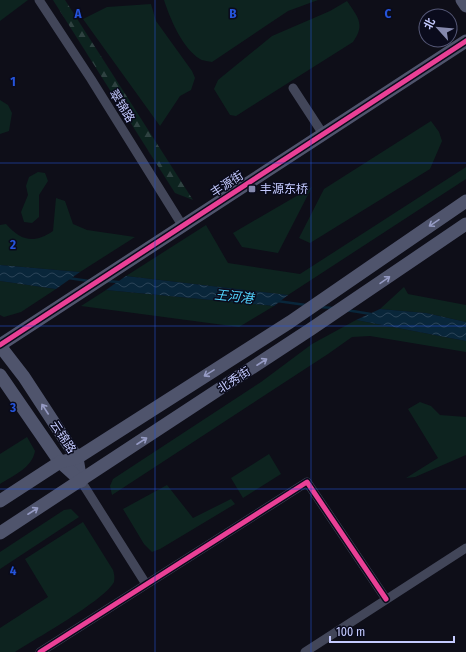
<svg xmlns="http://www.w3.org/2000/svg" width="466" height="652" viewBox="0 0 466 652" font-family="'Fira Sans Condensed','Noto Sans SC',sans-serif">
	<defs>
		<pattern id="forest-firs" width="22" height="20" patternUnits="userSpaceOnUse"><rect width="22" height="20" fill="#0d231f"/><path d="M5 1l3.5 6h-7zM16 11l3.5 6h-7z" fill="#2f4241"/></pattern>
		<pattern id="water-waves" width="16" height="10" patternUnits="userSpaceOnUse"><rect width="16" height="10" fill="#09263a"/><path d="M0 5q4-4 8 0t8 0" fill="none" stroke="#2b4458"/></pattern>
	</defs>
	<rect width="100%" height="100%" fill="#0e0e18"/>
	<!-- green -->
	<g fill="#0d231f">
		<path d="M 0,0 L 28,0 L 0,21 Z"/>
		<path d="M 164,0 L 318,0 L 288,11 L 212,62 C 209,61 203,61 200,59 C 183,49 170,19 164,0 Z"/>
		<path d="M 347,1 C 357,16 366,24 353,42 L 236,116 L 230,115 L 214,89 L 218,80 L 272,36 L 330,11 Z"/>
		<path d="M 151,4 L 156,21 L 192,71 L 195,78 L 191,90 L 180,96 L 160,126 L 83,19 L 107,7 Z"/>
		<path d="M 0,100 L 8,105 L 12,113 L 9,131 L 0,134 Z"/>
		<path d="M 431,121 L 439,132 L 442,141 L 430,169 L 310,243 L 299,238 L 324,189 Z"/>
		<path d="M 466,167 L 466,179 L 288,295 L 126,276 L 206,225 L 228,263 L 300,274 Z"/>
		<path d="M 38,172 L 45,173 L 48,181 L 39,195 L 39,217 L 32,223 L 24,222 L 21,212 L 28,195 L 26,186 L 29,177 Z"/>
		<path d="M 312,187 L 278,253 L 242,247 L 233,233 Z"/>
		<path d="M 56,198 L 65,201 L 73,224 L 87,230 L 135,237 L 80,272 L 0,265 L 0,225 L 6,224 C 21,241 34,244 53,231 Z"/>
		<path d="M 0,281 L 56,289 L 21,312 L 4,317 L 0,315 Z"/>
		<path d="M 404,287 L 408,294 L 466,305 L 466,322 L 426,313 L 380,309 Z"/>
		<path d="M 106,290 L 274,306 L 239,327 L 81,306 Z"/>
		<path d="M 356,320 L 466,341 L 466,352 L 370,336 L 352,337 L 328,354 L 112,495 L 110,486 L 113,479 L 261,382 L 312,344 Z"/>
		<path d="M 420,402 L 431,406 L 440,415 L 466,417 L 466,455 L 415,477 L 406,478 L 438,458 L 408,409 Z"/>
		<path d="M 27,437 L 35,451 C 32,468 14,475 0,484 L 0,454 Z"/>
		<path d="M 269,454 L 281,474 L 243,498 L 231,478 Z"/>
		<path d="M 167,485 L 193,518 L 231,499 L 235,504 L 160,549 L 152,552 L 144,544 L 123,509 Z"/>
		<path d="M 71,509 L 79,517 L 0,569 L 0,552 L 64,510 Z"/>
		<path d="M 83,522 L 113,570 C 114,573 115,578 114,582 C 105,600 35,639 15,652 L 0,652 L 0,628 L 48,597 L 25,559 Z"/>
	</g>
	<!-- forest -->
	<path fill="url(#forest-firs)" d="M 53,0 L 65,0 L 193,200 L 175,193 Z"/>
	<!-- water -->
	<g fill="url(#water-waves)">
		<path d="M 0,265 L 80,272 L 56,289 L 0,281 Z"/>
		<path d="M 126,276 L 288,295 L 274,306 L 106,290 Z"/>
		<path d="M 380,309 L 426,313 L 466,322 L 466,341 L 356,320 Z"/>
	</g>
	<g fill="none" stroke-linecap="round" stroke-linejoin="round">
		<!-- stream -->
		<g stroke="#09263a" stroke-width="2.5">
			<path d="M 68,278 L 89,281"/>
			<path d="M 106,281 L 119,282"/>
			<path d="M 277,301 L 306,305"/>
			<path d="M 320,307 L 333,308"/>
			<path d="M 346,310 L 371,314"/>
		</g>
		<!-- street -->
		<g stroke="#424659" stroke-width="9">
			<path d="M 39,0 L 91,79 L 182,225"/>
			<path d="M 293,88 L 323,134"/>
			<path d="M 81,481 L 146,584"/>
			<path d="M 40,652 L 307,482 L 386,599"/>
			<path d="M 305,652 L 466,548"/>
		</g>
		<!-- secondary -->
		<g stroke="#4f546c" stroke-width="13">
			<path d="M 462,0 L 466,6"/>
			<path d="M 0,345 L 466,41"/>
			<path d="M 0,346 L 24,377 L 77,458 L 81,481"/>
			<path d="M 0,375 L 60,462 L 81,481"/>
			<path d="M 0,501 L 60,462 L 77,458 L 290,322 L 466,201"/>
			<path d="M 0,533 L 311,329 L 466,224"/>
		</g>
		<defs>
			<g id="cycleway">
				<path d="M 0,345 L 466,41"/>
				<path d="M 40,652 L 307,482 L 386,599"/>
			</g>
		</defs>
		<!-- cycleway casing -->
		<use href="#cycleway" stroke="#0a0b1c" stroke-width="8"/>
		<!-- cycleway -->
		<use href="#cycleway" stroke="#ea4096" stroke-width="5"/>
	</g>
	<!-- one-way arrows -->
	<defs><path id="oneway-shaft" d="M-6 0H5M1.5-3L5.5 0L1.5 3" fill="none" stroke-width="1.6" stroke-linecap="round" stroke-linejoin="round"/></defs>
	<g stroke="#969bc4">
		<use href="#oneway-shaft" transform="translate(434 223) rotate(146)"/>
		<use href="#oneway-shaft" transform="translate(385 280) rotate(-35)"/>
		<use href="#oneway-shaft" transform="translate(262 362) rotate(-33)"/>
		<use href="#oneway-shaft" transform="translate(209 373) rotate(148)"/>
		<use href="#oneway-shaft" transform="translate(45 409) rotate(-123)"/>
		<use href="#oneway-shaft" transform="translate(142 441) rotate(-33)"/>
		<use href="#oneway-shaft" transform="translate(33 511) rotate(-33)"/>
	</g>
	<!-- grid -->
	<path fill="none" stroke="#2554da" stroke-width="1" stroke-opacity="0.55" d="M 155,0 L 155,652M 311,0 L 311,652M 0,163 L 466,163M 0,326 L 466,326M 0,489 L 466,489"/>
	<!-- markers -->
	<rect fill="#8589ae" stroke="#0a0b1c" stroke-width="1.5" x="248" y="185" width="8" height="8" rx="2"/>
	<g text-anchor="middle" stroke-width="3" stroke-linejoin="round" paint-order="stroke">
		<!-- street labels -->
		<g font-size="12" fill="#c5cbff" stroke="#0a0b1c">
			<text transform="translate(122 106) rotate(58)" y="4">翠锦路</text>
			<text transform="translate(227 184) rotate(-33)" y="4">丰源街</text>
			<text transform="translate(234 380) rotate(-33)" y="4">北秀街</text>
			<text transform="translate(63 437) rotate(57)" y="4">云锦路</text>
		</g>
		<!-- poi labels -->
		<g font-size="12" fill="#c5cbff" stroke="#0a0b1c" text-anchor="start">
			<text x="260" y="193">丰源东桥</text>
		</g>
		<!-- water labels -->
		<g font-size="13" font-style="italic" fill="#53d5ff" stroke="#0a0b1c">
			<text transform="translate(234 296) rotate(6)" y="5">王河港</text>
		</g>
	</g>
	<g font-size="13" text-anchor="middle" font-weight="bold" fill="#2554da" stroke="#0a0b1c" stroke-width="3" stroke-linejoin="round" paint-order="stroke">
		<text x="78" y="18">A</text>
		<text x="233" y="18">B</text>
		<text x="388" y="18">C</text>
		<text x="13" y="86">1</text>
		<text x="13" y="249">2</text>
		<text x="13" y="412">3</text>
		<text x="13" y="575">4</text>
	</g>
	<!-- north arrow -->
	<g transform="translate(438 28) rotate(297)"><circle r="19" fill="#0a0b1c" stroke="#555877"/>
	<path d="M0-3L7 15L0 10L-7 15Z" fill="#8589ae"/>
	<text y="-6" font-size="11" font-weight="bold" text-anchor="middle" fill="#c5cbff">北</text>
	</g>
	<!-- scale -->
	<path d="M330 636v6h124v-6" fill="none" stroke="#c5cbff" stroke-width="2"/>
	<text x="336" y="636" font-size="12" fill="#c5cbff" stroke="#0a0b1c" stroke-width="3" paint-order="stroke">100 m</text>
</svg>
